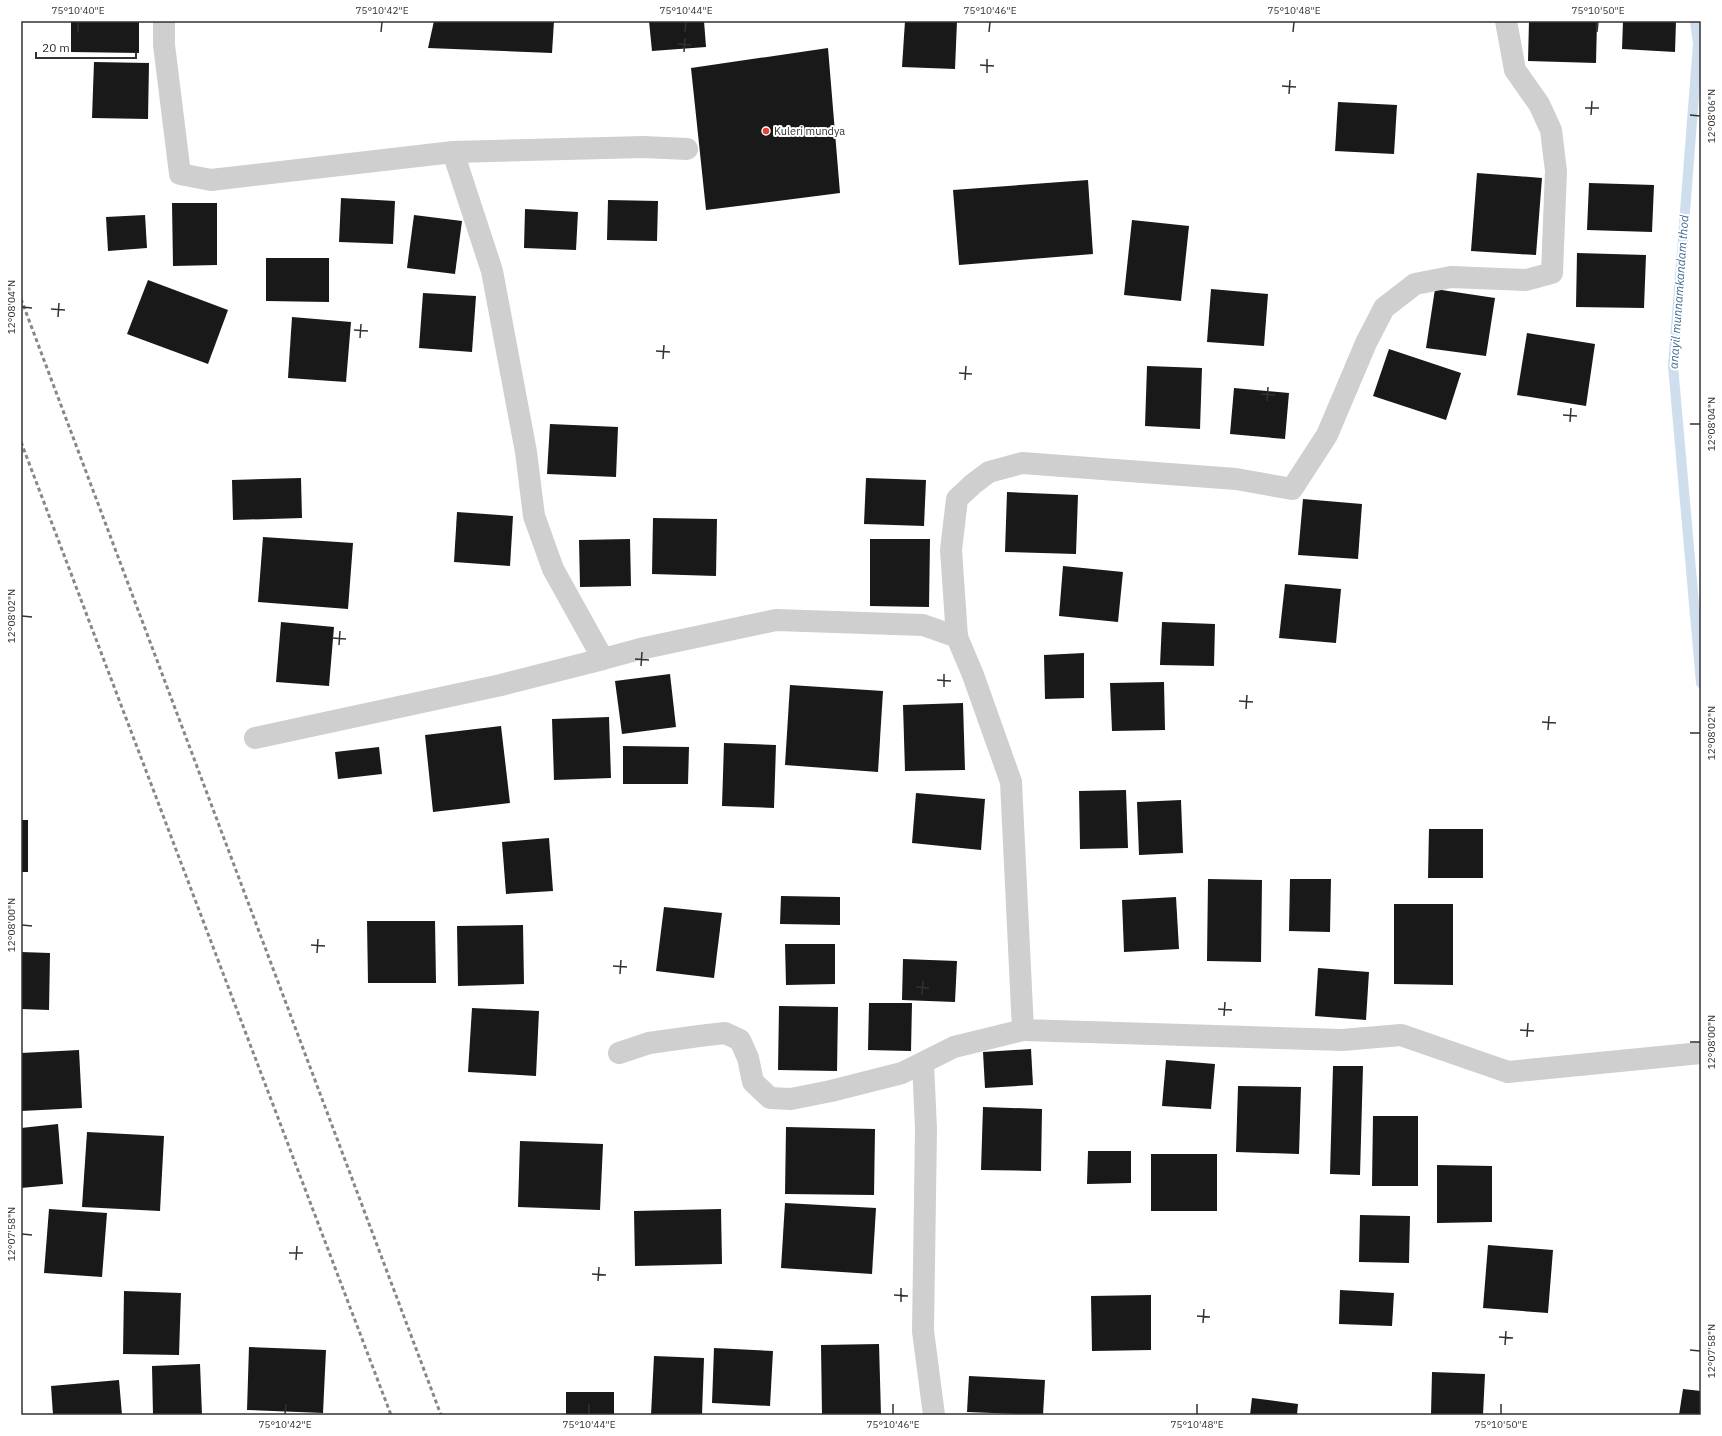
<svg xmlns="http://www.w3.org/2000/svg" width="1722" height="1436" viewBox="0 0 1722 1436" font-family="'IBM Plex Sans',sans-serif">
	<rect width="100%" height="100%" fill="#fff"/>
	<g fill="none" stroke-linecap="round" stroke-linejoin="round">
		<!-- stream -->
		<path stroke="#cedeed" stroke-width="10" d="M 1695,21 L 1698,44 L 1673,366 L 1701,683"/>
	</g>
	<!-- building -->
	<g fill="#191919">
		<path d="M 71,21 L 139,21 L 139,53 L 71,52 Z"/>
		<path d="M 434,21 L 554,21 L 552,53 L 428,48 Z"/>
		<path d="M 649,21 L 704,21 L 706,47 L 652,51 Z"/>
		<path d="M 905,21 L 957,21 L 955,69 L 902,67 Z"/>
		<path d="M 1529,21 L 1597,21 L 1596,63 L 1528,61 Z"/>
		<path d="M 1623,21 L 1676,21 L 1675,52 L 1622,49 Z"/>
		<path d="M 828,48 L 840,193 L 706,210 L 691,68 Z"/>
		<path d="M 94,62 L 149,63 L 148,119 L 92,118 Z"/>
		<path d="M 1338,102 L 1397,105 L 1394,154 L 1335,151 Z"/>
		<path d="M 1477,173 L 1542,178 L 1536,255 L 1471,251 Z"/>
		<path d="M 1088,180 L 1093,254 L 959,265 L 953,190 Z"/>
		<path d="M 1589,183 L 1654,185 L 1652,232 L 1587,230 Z"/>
		<path d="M 341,198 L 395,201 L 393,244 L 339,242 Z"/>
		<path d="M 608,200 L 658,201 L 657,241 L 607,240 Z"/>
		<path d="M 172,203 L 217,203 L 217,265 L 173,266 Z"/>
		<path d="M 525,209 L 578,212 L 576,250 L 524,248 Z"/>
		<path d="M 145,215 L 147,248 L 108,251 L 106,217 Z"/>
		<path d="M 414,215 L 462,221 L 455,274 L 407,268 Z"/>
		<path d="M 1132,220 L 1189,226 L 1181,301 L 1124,295 Z"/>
		<path d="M 1577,253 L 1646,255 L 1644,308 L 1576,307 Z"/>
		<path d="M 266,258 L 329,258 L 329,302 L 266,301 Z"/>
		<path d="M 148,280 L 228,310 L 208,364 L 127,334 Z"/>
		<path d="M 1211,289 L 1268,294 L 1264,346 L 1207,342 Z"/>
		<path d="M 1435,289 L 1495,298 L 1486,356 L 1426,348 Z"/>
		<path d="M 423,293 L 476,296 L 472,352 L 419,348 Z"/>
		<path d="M 292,317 L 351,322 L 346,382 L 288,378 Z"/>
		<path d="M 1527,333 L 1595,344 L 1586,406 L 1517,395 Z"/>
		<path d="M 1389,349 L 1461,373 L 1446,420 L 1373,396 Z"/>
		<path d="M 1147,366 L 1202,368 L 1200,429 L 1145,426 Z"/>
		<path d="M 1234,388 L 1289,393 L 1285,439 L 1230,434 Z"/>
		<path d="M 550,424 L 618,427 L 616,477 L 547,474 Z"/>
		<path d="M 301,478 L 302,518 L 233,520 L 232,480 Z"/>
		<path d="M 866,478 L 926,480 L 924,526 L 864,524 Z"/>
		<path d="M 1007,492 L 1078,495 L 1076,554 L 1005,552 Z"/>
		<path d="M 1303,499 L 1362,504 L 1358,559 L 1298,555 Z"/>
		<path d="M 457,512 L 513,516 L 510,566 L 454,562 Z"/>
		<path d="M 653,518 L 717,519 L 716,576 L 652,574 Z"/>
		<path d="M 263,537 L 353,543 L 348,609 L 258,602 Z"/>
		<path d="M 630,539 L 631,586 L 580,587 L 579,540 Z"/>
		<path d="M 870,539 L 930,539 L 929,607 L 870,606 Z"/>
		<path d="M 1063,566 L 1123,572 L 1118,622 L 1059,616 Z"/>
		<path d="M 1285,584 L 1341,589 L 1336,643 L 1279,638 Z"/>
		<path d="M 281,622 L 334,627 L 329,686 L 276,682 Z"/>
		<path d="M 1162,622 L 1215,624 L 1214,666 L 1160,665 Z"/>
		<path d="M 1084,653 L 1084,698 L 1045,699 L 1044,655 Z"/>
		<path d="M 670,674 L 676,727 L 622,734 L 615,681 Z"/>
		<path d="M 1164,682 L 1165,730 L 1112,731 L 1110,683 Z"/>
		<path d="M 790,685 L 883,691 L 878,772 L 785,765 Z"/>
		<path d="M 963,703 L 965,770 L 905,771 L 903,705 Z"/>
		<path d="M 609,717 L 611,778 L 554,780 L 552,719 Z"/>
		<path d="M 501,726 L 510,803 L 433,812 L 425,735 Z"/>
		<path d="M 724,743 L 776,745 L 774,808 L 722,806 Z"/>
		<path d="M 623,746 L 689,747 L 688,784 L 623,784 Z"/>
		<path d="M 379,747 L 382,774 L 338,779 L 335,752 Z"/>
		<path d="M 1126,790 L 1128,848 L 1080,849 L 1079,791 Z"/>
		<path d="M 916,793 L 985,799 L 981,850 L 912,843 Z"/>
		<path d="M 1181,800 L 1183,853 L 1139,855 L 1137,802 Z"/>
		<rect x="21" y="820" width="7" height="52"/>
		<path d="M 1429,829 L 1483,829 L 1483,878 L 1428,878 Z"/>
		<path d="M 549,838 L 553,891 L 506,894 L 502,842 Z"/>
		<path d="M 1208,879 L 1262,880 L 1261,962 L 1207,961 Z"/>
		<path d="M 1290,879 L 1331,879 L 1330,932 L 1289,931 Z"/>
		<path d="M 781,896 L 840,897 L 840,925 L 780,924 Z"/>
		<path d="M 1176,897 L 1179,949 L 1124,952 L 1122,900 Z"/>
		<path d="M 1394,904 L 1453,904 L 1453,985 L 1394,984 Z"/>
		<path d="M 664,907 L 722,913 L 714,978 L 656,971 Z"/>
		<path d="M 367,921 L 435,921 L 436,983 L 368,983 Z"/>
		<path d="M 523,925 L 524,984 L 458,986 L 457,926 Z"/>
		<path d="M 785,944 L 835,944 L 835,984 L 786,985 Z"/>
		<path d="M 21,952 L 50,953 L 49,1010 L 21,1009 Z"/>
		<path d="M 903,959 L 957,961 L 955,1002 L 902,1000 Z"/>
		<path d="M 1318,968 L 1369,972 L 1366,1020 L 1315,1016 Z"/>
		<path d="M 869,1003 L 912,1003 L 911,1051 L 868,1050 Z"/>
		<path d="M 779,1006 L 838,1007 L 837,1071 L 778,1070 Z"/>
		<path d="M 472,1008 L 539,1011 L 536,1076 L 468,1072 Z"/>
		<path d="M 1031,1049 L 1033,1085 L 985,1088 L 983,1052 Z"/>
		<path d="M 79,1050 L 82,1108 L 21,1111 L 21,1053 Z"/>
		<path d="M 1166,1060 L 1215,1064 L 1211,1109 L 1162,1106 Z"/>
		<path d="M 1333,1066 L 1363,1066 L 1360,1175 L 1330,1174 Z"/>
		<path d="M 1238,1086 L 1301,1087 L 1299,1154 L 1236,1152 Z"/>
		<path d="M 983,1107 L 1042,1109 L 1041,1171 L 981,1170 Z"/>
		<path d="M 1373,1116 L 1418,1116 L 1418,1186 L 1372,1186 Z"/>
		<path d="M 58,1124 L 63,1184 L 21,1188 L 21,1128 Z"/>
		<path d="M 786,1127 L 875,1129 L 874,1195 L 785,1194 Z"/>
		<path d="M 87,1132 L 164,1136 L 160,1211 L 82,1207 Z"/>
		<path d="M 520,1141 L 603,1144 L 600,1210 L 518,1207 Z"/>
		<path d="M 1088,1151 L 1131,1151 L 1131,1183 L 1087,1184 Z"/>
		<rect x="1151" y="1154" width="66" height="57"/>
		<path d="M 1437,1165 L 1492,1166 L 1492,1222 L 1437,1223 Z"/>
		<path d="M 785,1203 L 876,1208 L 872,1274 L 781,1268 Z"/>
		<path d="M 49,1209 L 107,1213 L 102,1277 L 44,1273 Z"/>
		<path d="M 721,1209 L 722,1264 L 635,1266 L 634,1211 Z"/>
		<path d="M 1360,1215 L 1410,1216 L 1409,1263 L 1359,1262 Z"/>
		<path d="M 1488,1245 L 1553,1250 L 1548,1313 L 1483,1308 Z"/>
		<path d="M 1340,1290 L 1394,1293 L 1392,1326 L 1339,1324 Z"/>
		<path d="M 124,1291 L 181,1293 L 179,1355 L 123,1354 Z"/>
		<path d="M 1151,1295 L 1151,1350 L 1092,1351 L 1091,1296 Z"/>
		<path d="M 879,1344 L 881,1415 L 822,1415 L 821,1345 Z"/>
		<path d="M 249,1347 L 326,1350 L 323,1413 L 247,1410 Z"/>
		<path d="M 714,1348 L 773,1351 L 770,1406 L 712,1403 Z"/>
		<path d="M 654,1356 L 704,1358 L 702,1415 L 651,1415 Z"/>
		<path d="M 200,1364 L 202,1415 L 153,1415 L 152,1366 Z"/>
		<path d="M 1432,1372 L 1485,1374 L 1483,1415 L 1431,1415 Z"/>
		<path d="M 969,1376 L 1045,1380 L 1043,1415 L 967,1412 Z"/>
		<path d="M 119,1380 L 122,1415 L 53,1415 L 51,1386 Z"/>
		<path d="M 1683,1389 L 1701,1391 L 1701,1415 L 1679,1415 Z"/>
		<rect x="566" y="1392" width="48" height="23"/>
		<path d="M 1252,1398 L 1298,1404 L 1297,1415 L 1250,1415 Z"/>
	</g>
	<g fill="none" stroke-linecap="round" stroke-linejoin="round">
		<!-- street -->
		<g stroke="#cfcfcf" stroke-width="22">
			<path d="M 164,21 L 164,45 L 180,174 L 211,180 L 453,152 L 492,271 L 526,452 L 534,516 L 553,569 L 603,659 L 640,649 L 776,620 L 923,625 L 957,637 L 973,675 L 1011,782 L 1023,1030 L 1342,1040 L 1401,1035 L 1508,1072 L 1701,1053"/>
			<path d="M 453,152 L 643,147 L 687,149"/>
			<path d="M 957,637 L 951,550 L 957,499 L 973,484 L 989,472 L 1022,463 L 1236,479 L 1292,489 L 1327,435 L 1366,343 L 1384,308 L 1415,284 L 1451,277 L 1526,280 L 1552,273 L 1556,171 L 1551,130 L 1539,104 L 1515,70 L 1506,21"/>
			<path d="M 255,738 L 501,685 L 603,659"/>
			<path d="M 619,1053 L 649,1043 L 699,1036 L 725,1033 L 740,1040 L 748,1058 L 753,1082 L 770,1098 L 791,1099 L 831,1091 L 902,1073 L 954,1047 L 1023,1030"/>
			<path d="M 923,1063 L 926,1129 L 923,1331 L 934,1415"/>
		</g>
		<!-- rail -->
		<g stroke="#878787" stroke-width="3" stroke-dasharray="4 3" stroke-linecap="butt">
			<path d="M 21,299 L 441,1415"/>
			<path d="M 21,442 L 391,1415"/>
		</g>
	</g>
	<!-- ticks -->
	<path fill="none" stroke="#323232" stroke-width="1.5" d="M 78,32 L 78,22M 381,32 L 382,22M 685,32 L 686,22M 989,32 L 990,22M 1293,32 L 1294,22M 1597,32 L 1598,22M 678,44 L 691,45M 684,52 L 685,38M 980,65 L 994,66M 987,73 L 987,59M 1282,86 L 1296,87M 1289,94 L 1290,80M 1585,108 L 1599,108M 1591,115 L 1592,101M 1690,115 L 1700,116M 22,307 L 32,308M 51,309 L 65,310M 58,317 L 59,303M 354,330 L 368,331M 360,338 L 361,324M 656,351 L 670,352M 663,359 L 664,345M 959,373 L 972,374M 965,380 L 966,366M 1261,394 L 1275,395M 1267,401 L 1268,387M 1563,415 L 1577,416M 1570,422 L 1571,408M 1690,424 L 1700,424M 22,616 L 32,617M 332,638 L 346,639M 339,645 L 340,631M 635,659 L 649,660M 641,666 L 642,652M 937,680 L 951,681M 944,687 L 944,674M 1239,701 L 1253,702M 1246,709 L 1247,695M 1542,722 L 1556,723M 1548,730 L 1549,716M 1690,733 L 1700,733M 22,925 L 32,926M 311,945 L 325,946M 317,953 L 318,939M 613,966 L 627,967M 620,974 L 621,960M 916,987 L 929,988M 922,995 L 923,981M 1218,1009 L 1232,1010M 1224,1016 L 1225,1002M 1520,1030 L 1534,1031M 1527,1037 L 1528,1023M 1690,1042 L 1700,1042M 22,1234 L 32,1235M 289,1253 L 303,1253M 296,1260 L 297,1246M 592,1274 L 606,1275M 598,1281 L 599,1267M 894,1295 L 908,1296M 901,1302 L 901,1288M 1197,1316 L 1210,1317M 1203,1323 L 1204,1309M 1499,1337 L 1513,1338M 1505,1345 L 1506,1331M 1690,1350 L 1700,1351M 285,1414 L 286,1404M 589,1414 L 589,1404M 893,1414 L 893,1404M 1197,1414 L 1197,1404M 1501,1414 L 1501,1404"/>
	<!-- markers -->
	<circle fill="#e3403b" stroke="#fff" stroke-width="1.5" cx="766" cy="131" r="4"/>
	<g text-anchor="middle" stroke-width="4" stroke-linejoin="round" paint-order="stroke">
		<!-- poi labels -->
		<g font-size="11" fill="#323232" stroke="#fff" text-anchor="start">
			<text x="774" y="135">Kuleri mundya</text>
		</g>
		<!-- water labels -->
		<g font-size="12" font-style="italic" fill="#406b94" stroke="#fff">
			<text transform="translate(1679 292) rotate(-86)" y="4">anayil munnamkandam thod</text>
		</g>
	</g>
	<!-- border -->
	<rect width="1722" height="1436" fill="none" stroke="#ffffff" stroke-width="44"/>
	<!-- scale -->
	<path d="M36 52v6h100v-6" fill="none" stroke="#323232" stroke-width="2"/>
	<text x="42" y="52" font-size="12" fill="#323232" stroke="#ffffff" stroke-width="3" paint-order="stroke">20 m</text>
	<rect x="22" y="22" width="1678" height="1392" fill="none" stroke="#323232" stroke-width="1.5"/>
	<g font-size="10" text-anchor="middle" fill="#323232">
		<text x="78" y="14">75°10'40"E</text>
		<text x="382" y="14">75°10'42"E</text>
		<text x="686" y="14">75°10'44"E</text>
		<text x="990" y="14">75°10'46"E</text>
		<text x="1294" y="14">75°10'48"E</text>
		<text x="1598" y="14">75°10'50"E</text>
		<text transform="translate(1711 116) rotate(-90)" y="4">12°08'06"N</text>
		<text transform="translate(11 307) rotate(-90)" y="4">12°08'04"N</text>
		<text transform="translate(1711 424) rotate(-90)" y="4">12°08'04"N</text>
		<text transform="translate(11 616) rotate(-90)" y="4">12°08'02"N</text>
		<text transform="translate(1711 733) rotate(-90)" y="4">12°08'02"N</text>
		<text transform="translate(11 925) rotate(-90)" y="4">12°08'00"N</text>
		<text transform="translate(1711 1042) rotate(-90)" y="4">12°08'00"N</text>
		<text transform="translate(11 1234) rotate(-90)" y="4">12°07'58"N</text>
		<text transform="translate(1711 1351) rotate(-90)" y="4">12°07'58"N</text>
		<text x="285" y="1428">75°10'42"E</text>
		<text x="589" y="1428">75°10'44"E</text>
		<text x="893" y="1428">75°10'46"E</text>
		<text x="1197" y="1428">75°10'48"E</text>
		<text x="1501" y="1428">75°10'50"E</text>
	</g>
</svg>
